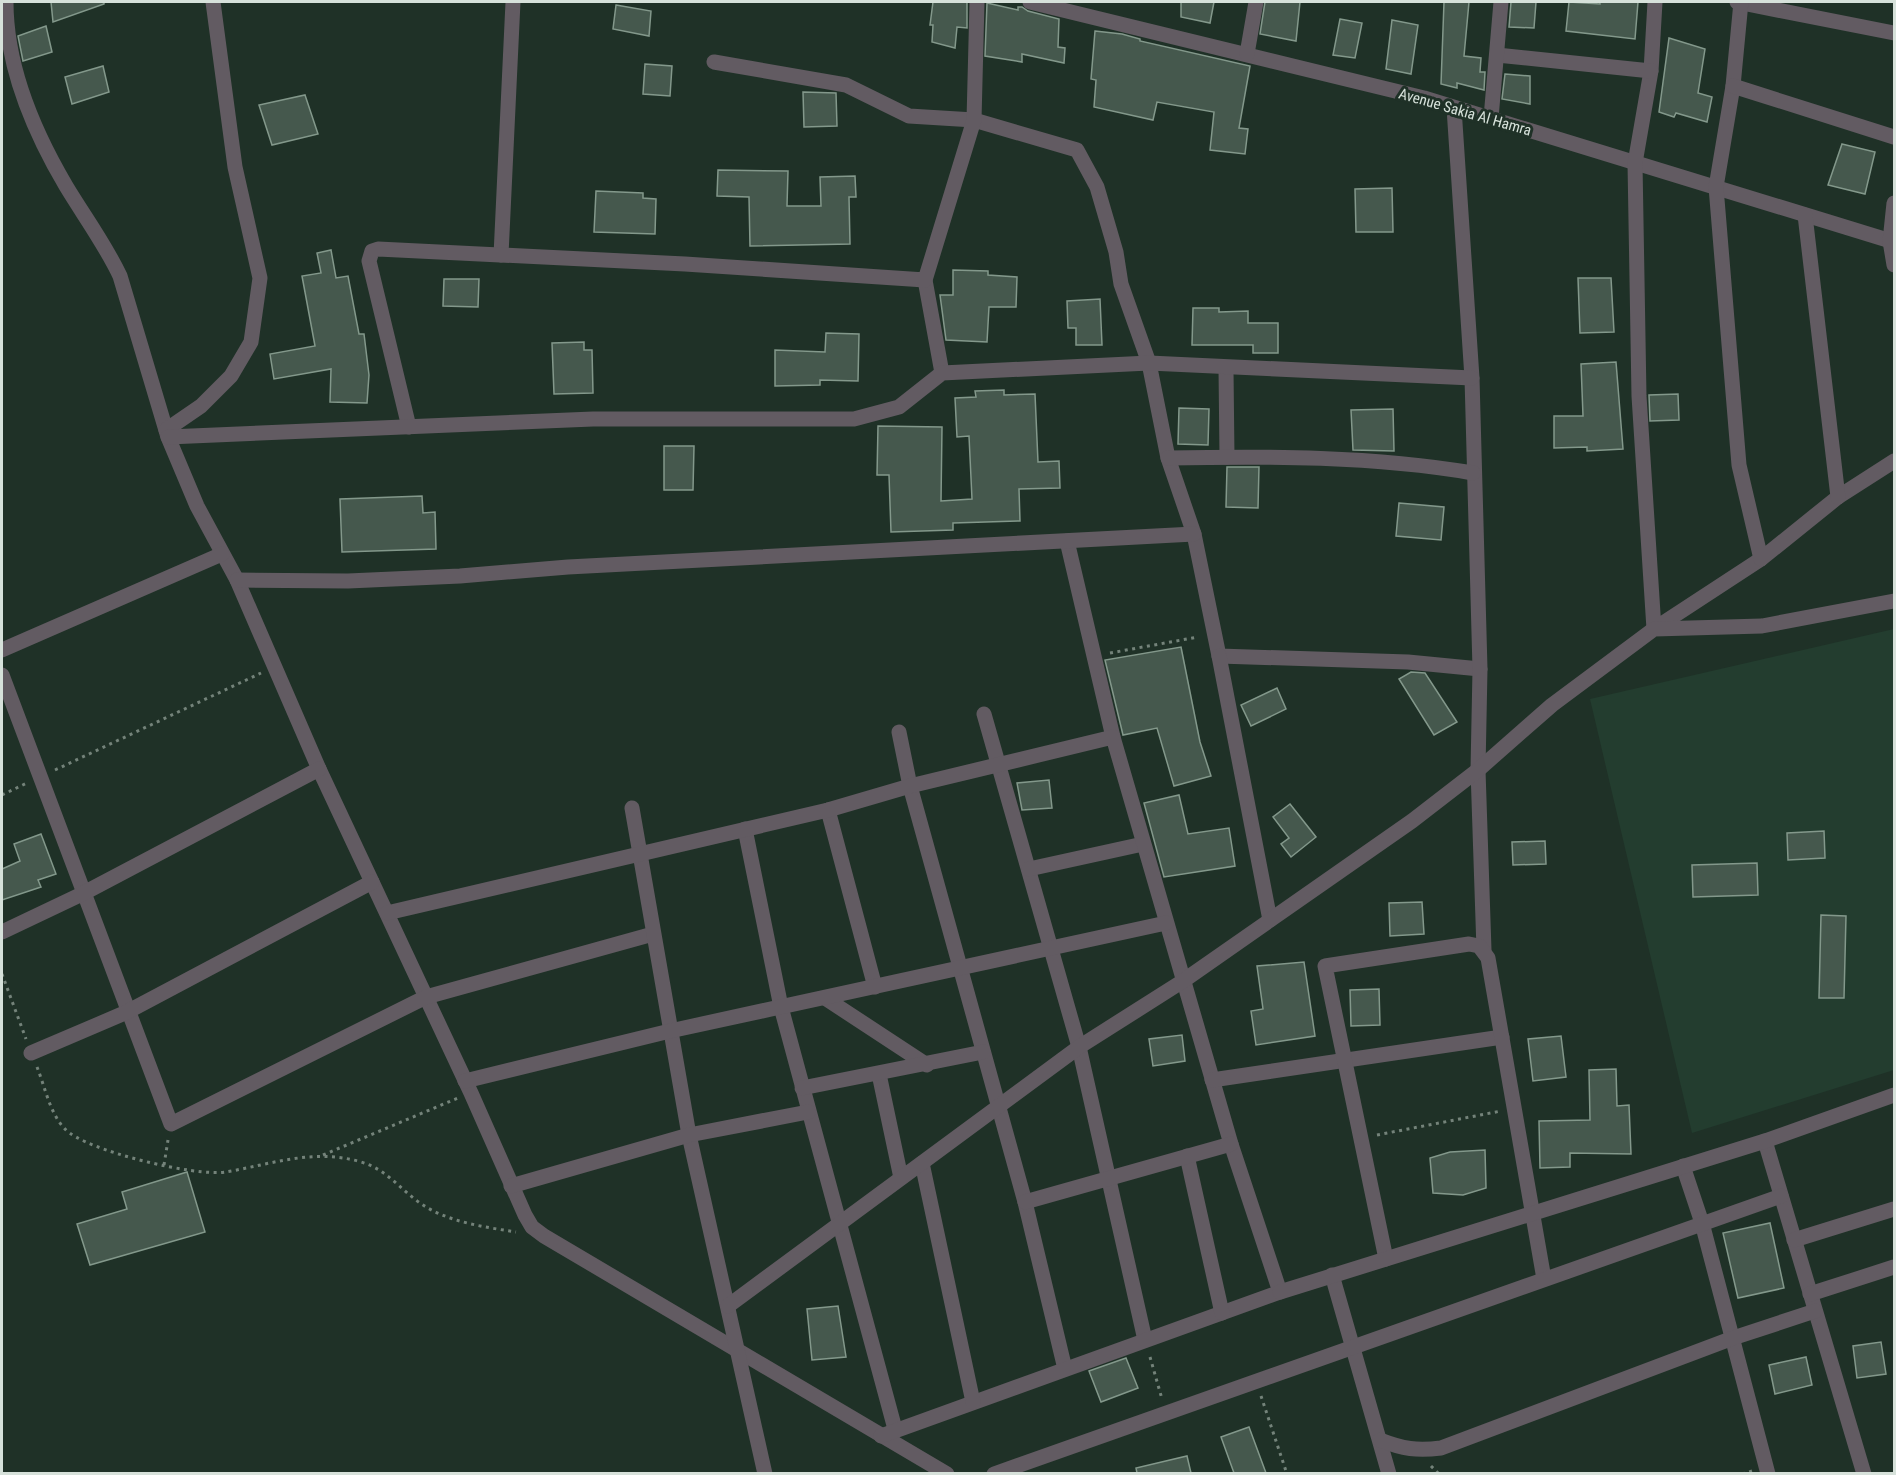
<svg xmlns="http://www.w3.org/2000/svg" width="1896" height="1475" viewBox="0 0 1896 1475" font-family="'Roboto Condensed',sans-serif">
	<rect width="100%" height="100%" fill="#1f3127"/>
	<!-- built -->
	<path fill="#233d2f" d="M 1894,629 L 1894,1070 L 1692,1133 L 1590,699 Z"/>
	<!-- building -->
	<g fill="#45584d" stroke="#83988b" stroke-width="1.5">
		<path d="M 51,2 L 104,2 L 104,4 L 53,22 Z"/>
		<path d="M 933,2 L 967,2 L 967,28 L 957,27 L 955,48 L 932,42 L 933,25 L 930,25 Z"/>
		<path d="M 1181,2 L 1214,2 L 1210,23 L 1181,17 Z"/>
		<path d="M 1265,2 L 1300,2 L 1296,41 L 1260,34 Z"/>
		<path d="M 1444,2 L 1469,2 L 1464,56 L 1481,58 L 1480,72 L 1485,72 L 1484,90 L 1457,83 L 1457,88 L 1441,84 Z"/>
		<path d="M 1511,2 L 1536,2 L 1534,28 L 1509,27 Z"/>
		<path d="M 1569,2 L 1600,4 L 1600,2 L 1638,2 L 1635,39 L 1566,31 Z"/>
		<path d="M 987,3 L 1018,10 L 1018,7 L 1022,7 L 1028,11 L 1059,19 L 1058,47 L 1065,48 L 1064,63 L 1022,54 L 1022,62 L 985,56 Z"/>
		<path d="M 616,5 L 651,11 L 649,36 L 613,29 Z"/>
		<path d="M 1340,19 L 1362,23 L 1355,58 L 1333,55 Z"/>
		<path d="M 1392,20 L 1418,25 L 1411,74 L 1386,69 Z"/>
		<path d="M 46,26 L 52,52 L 23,61 L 18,36 Z"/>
		<path d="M 1095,31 L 1122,34 L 1140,39 L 1140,41 L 1250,66 L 1239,128 L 1248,129 L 1245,154 L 1210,150 L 1214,112 L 1157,102 L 1153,120 L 1094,107 L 1096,80 L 1091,79 Z"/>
		<path d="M 1669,38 L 1705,49 L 1698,93 L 1712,97 L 1707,122 L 1676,113 L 1674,117 L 1659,112 Z"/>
		<path d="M 645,64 L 672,66 L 670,96 L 643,94 Z"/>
		<path d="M 103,66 L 109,92 L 72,104 L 65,77 Z"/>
		<path d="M 1505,74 L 1530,76 L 1530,104 L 1502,99 Z"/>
		<path d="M 803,92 L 836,93 L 837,126 L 804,127 Z"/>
		<path d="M 305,95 L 318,134 L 272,145 L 259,105 Z"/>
		<path d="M 1842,144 L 1875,152 L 1865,194 L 1828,185 Z"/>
		<path d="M 718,170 L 788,171 L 787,206 L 821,206 L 820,177 L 855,176 L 856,197 L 849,197 L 850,244 L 750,246 L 749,197 L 717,196 Z"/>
		<path d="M 1392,188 L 1393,232 L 1356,232 L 1355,189 Z"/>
		<path d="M 596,191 L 643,193 L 643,198 L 656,199 L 655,234 L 594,232 Z"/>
		<path d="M 331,250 L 336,278 L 348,276 L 359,334 L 364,334 L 369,375 L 367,403 L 330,402 L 331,369 L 274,379 L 270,354 L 315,346 L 302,276 L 321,273 L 317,253 Z"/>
		<path d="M 953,270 L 988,271 L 988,275 L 1017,277 L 1016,307 L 989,307 L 987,342 L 946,340 L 940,295 L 953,295 Z"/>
		<path d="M 1578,278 L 1611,278 L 1614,332 L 1580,333 Z"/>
		<path d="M 444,279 L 479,279 L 478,307 L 443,306 Z"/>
		<path d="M 1100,299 L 1102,345 L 1076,345 L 1076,328 L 1068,328 L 1067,301 Z"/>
		<path d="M 1193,308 L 1219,308 L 1219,312 L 1248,311 L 1248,323 L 1278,323 L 1278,353 L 1253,353 L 1253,345 L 1192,345 Z"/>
		<path d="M 826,333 L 859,334 L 858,381 L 820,380 L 820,385 L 775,386 L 775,350 L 825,352 Z"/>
		<path d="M 584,342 L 584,350 L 592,350 L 593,393 L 554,394 L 552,343 Z"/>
		<path d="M 1616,362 L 1623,449 L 1587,451 L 1587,447 L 1554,448 L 1554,416 L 1583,416 L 1581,364 Z"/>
		<path d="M 1004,390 L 1004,395 L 1035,394 L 1038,462 L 1059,461 L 1060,488 L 1019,489 L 1020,521 L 953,523 L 953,530 L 891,532 L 889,475 L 877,475 L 878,426 L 942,427 L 941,501 L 972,499 L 969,436 L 957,437 L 955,398 L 976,397 L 975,391 Z"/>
		<path d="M 1678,394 L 1679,420 L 1650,421 L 1649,395 Z"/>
		<path d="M 1179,408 L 1209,409 L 1208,445 L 1178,444 Z"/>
		<path d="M 1393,409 L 1394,451 L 1353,450 L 1351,410 Z"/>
		<path d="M 664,446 L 694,446 L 693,490 L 664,490 Z"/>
		<path d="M 1227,467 L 1259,467 L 1258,508 L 1226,507 Z"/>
		<path d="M 422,496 L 423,513 L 435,512 L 436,549 L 342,552 L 340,499 Z"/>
		<path d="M 1399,503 L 1444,507 L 1441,540 L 1396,536 Z"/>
		<path d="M 1181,647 L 1200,742 L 1211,776 L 1174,786 L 1157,728 L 1123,735 L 1105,660 Z"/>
		<path d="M 1411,672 L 1425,673 L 1457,722 L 1434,735 L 1399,679 Z"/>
		<path d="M 1277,688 L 1286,709 L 1251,726 L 1241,705 Z"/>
		<path d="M 1049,780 L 1052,808 L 1022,810 L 1017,783 Z"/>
		<path d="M 1179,795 L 1188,834 L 1229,828 L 1235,866 L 1164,877 L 1144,803 Z"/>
		<path d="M 1290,804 L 1316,837 L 1291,857 L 1281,844 L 1289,838 L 1273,817 Z"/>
		<path d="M 1824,831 L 1825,858 L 1788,860 L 1787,833 Z"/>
		<path d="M 41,834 L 56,874 L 38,880 L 41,887 L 2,900 L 2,869 L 20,861 L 14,844 Z"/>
		<path d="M 1545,841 L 1546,864 L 1513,865 L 1512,842 Z"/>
		<path d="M 1757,863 L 1758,895 L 1693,897 L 1692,865 Z"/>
		<path d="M 1422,902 L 1424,934 L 1390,936 L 1389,903 Z"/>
		<path d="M 1821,915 L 1846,916 L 1844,998 L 1819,998 Z"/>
		<path d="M 1304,962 L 1315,1036 L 1256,1045 L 1251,1011 L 1263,1009 L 1257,966 Z"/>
		<path d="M 1379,989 L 1380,1025 L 1351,1026 L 1350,990 Z"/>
		<path d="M 1182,1035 L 1185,1061 L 1153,1066 L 1149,1039 Z"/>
		<path d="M 1561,1036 L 1566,1077 L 1533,1081 L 1528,1039 Z"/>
		<path d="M 1616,1069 L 1617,1106 L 1629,1105 L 1631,1154 L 1570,1153 L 1570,1167 L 1540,1168 L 1539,1121 L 1590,1120 L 1589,1070 Z"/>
		<path d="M 1485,1150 L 1486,1188 L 1463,1195 L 1433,1193 L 1430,1158 L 1450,1152 Z"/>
		<path d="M 187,1172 L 205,1232 L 90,1265 L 77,1224 L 127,1209 L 122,1192 Z"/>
		<path d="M 1770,1223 L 1784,1288 L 1738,1298 L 1723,1233 Z"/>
		<path d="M 838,1306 L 846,1357 L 812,1360 L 807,1309 Z"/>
		<path d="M 1881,1342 L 1886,1374 L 1857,1378 L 1853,1346 Z"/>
		<path d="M 1806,1357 L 1812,1385 L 1775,1394 L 1769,1365 Z"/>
		<path d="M 1126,1358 L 1138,1388 L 1101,1402 L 1089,1371 Z"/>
		<path d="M 1249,1427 L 1266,1473 L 1234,1473 L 1221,1437 Z"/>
		<path d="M 1187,1456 L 1191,1473 L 1137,1473 L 1136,1468 Z"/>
	</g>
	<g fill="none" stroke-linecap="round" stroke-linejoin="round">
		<!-- path -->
		<g stroke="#74837a" stroke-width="3" stroke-dasharray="3 4.5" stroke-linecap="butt">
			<path d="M 1110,653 L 1198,637"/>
			<path d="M 55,770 L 261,673"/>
			<path d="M 2,795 L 27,783"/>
			<path d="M 2,974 L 26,1039"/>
			<path d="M 37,1067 C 45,1087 50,1114 65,1129 C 86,1151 196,1177 226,1172 C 272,1164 314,1148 361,1162 C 386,1169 400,1189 420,1203 C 447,1222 484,1227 516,1232"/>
			<path d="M 1377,1135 L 1501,1111"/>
			<path d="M 323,1155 L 458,1098"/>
			<path d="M 164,1165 L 168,1140"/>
			<path d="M 1150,1357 L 1162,1399"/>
			<path d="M 1261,1396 L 1287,1474"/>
			<path d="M 1431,1466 L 1439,1474"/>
			<path d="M 1742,1474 L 1752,1471"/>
		</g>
		<!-- minor -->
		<g stroke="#625b62" stroke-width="15">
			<path d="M 6,2 C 6,67 33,130 66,186 C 84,216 105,244 120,276 L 168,437 L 197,506 L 237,580 L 319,769 L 471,1093 L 525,1215 L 532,1227 L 544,1236 L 947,1474"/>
			<path d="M 1030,2 L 1424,98 L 1894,242"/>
			<path d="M 1655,2 L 1651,71 L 1635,163 L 1639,396 L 1654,629 L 1761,559"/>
			<path d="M 1737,2 L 1894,33"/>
			<path d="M 1741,2 L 1733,86 L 1716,187 L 1739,465 L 1761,559 L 1838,497 L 1894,461"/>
			<path d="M 1247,54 L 1256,2"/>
			<path d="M 1497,55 L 1651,71"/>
			<path d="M 714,62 L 846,85 L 909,116 L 974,120 L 1077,150 L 1097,187 L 1116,252 L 1121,284 L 1149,363 L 1168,458 L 1194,534 L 1219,656 L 1408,662 L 1480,669"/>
			<path d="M 1733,86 L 1894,137"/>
			<path d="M 1454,108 L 1472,378 L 1480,669 L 1478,770 L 1484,950"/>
			<path d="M 1491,118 L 1501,2"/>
			<path d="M 1894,203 L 1890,241 L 1894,265"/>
			<path d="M 1805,215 L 1838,497"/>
			<path d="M 501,255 L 513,2"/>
			<path d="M 925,280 L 942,373"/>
			<path d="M 1226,369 L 1227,457"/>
			<path d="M 409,427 L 369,261 L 372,251 L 378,249 L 685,264 L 925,280 L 974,120 L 977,2"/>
			<path d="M 166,430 L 201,406 L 231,376 L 251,342 L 260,278 L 235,167 L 213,2"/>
			<path d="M 168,437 L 593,419 L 854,419 L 899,407 L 942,373 L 1149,363 L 1472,378"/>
			<path d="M 1168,458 C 1269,456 1373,456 1473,473"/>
			<path d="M 1067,541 L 1113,737"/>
			<path d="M 237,580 L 348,581 L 460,576 L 568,567 L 1194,534"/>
			<path d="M 2,650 L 222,554"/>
			<path d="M 1219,656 L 1270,920"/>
			<path d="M 2,675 L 171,1124 L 426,997 L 653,934"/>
			<path d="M 984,714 L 1079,1047 L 1145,1340"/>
			<path d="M 899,732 L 910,786 L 1025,1202 L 1065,1369"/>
			<path d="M 632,808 L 689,1135 L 765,1474"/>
			<path d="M 828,810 L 875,987"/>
			<path d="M 745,829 L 781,1007 L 895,1429"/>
			<path d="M 1029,869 L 1143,844"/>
			<path d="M 387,913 L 828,810 L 910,786 L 1113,737 L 1231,1144 L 1280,1292 L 881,1436"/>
			<path d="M 2,932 L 82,894 L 319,769"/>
			<path d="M 825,998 L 927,1065"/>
			<path d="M 31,1053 L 127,1012 L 372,882"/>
			<path d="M 879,1074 L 901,1178"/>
			<path d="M 1212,1080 L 1502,1037"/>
			<path d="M 465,1081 L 670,1031 L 1166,923"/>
			<path d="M 802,1088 L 983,1052"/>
			<path d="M 1765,1141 L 1864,1474"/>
			<path d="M 1187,1156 L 1222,1313"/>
			<path d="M 922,1163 L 973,1402"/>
			<path d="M 1683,1166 L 1702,1223 L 1768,1474"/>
			<path d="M 511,1186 L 689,1135 L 808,1112"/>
			<path d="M 1025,1202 L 1231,1144"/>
			<path d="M 1794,1240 L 1894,1209"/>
			<path d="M 1386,1259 L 1325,966 L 1469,944 L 1479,946 L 1488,958 L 1544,1279"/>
			<path d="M 1332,1275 L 1389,1474"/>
			<path d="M 1280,1292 L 1765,1141 L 1894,1095"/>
			<path d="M 1810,1294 L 1894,1267"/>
			<path d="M 728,1306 L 1079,1047 L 1183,981 L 1412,821 L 1478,770 L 1552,705 L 1654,629 L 1762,626 L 1894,601"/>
			<path d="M 1380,1440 C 1403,1449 1417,1451 1441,1448 L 1733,1338 L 1815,1311"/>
			<path d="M 994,1474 L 1781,1196"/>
		</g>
	</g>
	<g text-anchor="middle" stroke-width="6" stroke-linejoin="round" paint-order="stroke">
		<!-- street labels -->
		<g font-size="15" fill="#d6e1da" stroke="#1f3127">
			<text transform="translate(1465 112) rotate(16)" y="5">Avenue Sakia Al Hamra</text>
		</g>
	</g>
	<!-- border -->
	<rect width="1896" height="1475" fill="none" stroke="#d6e1da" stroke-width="6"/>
</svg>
